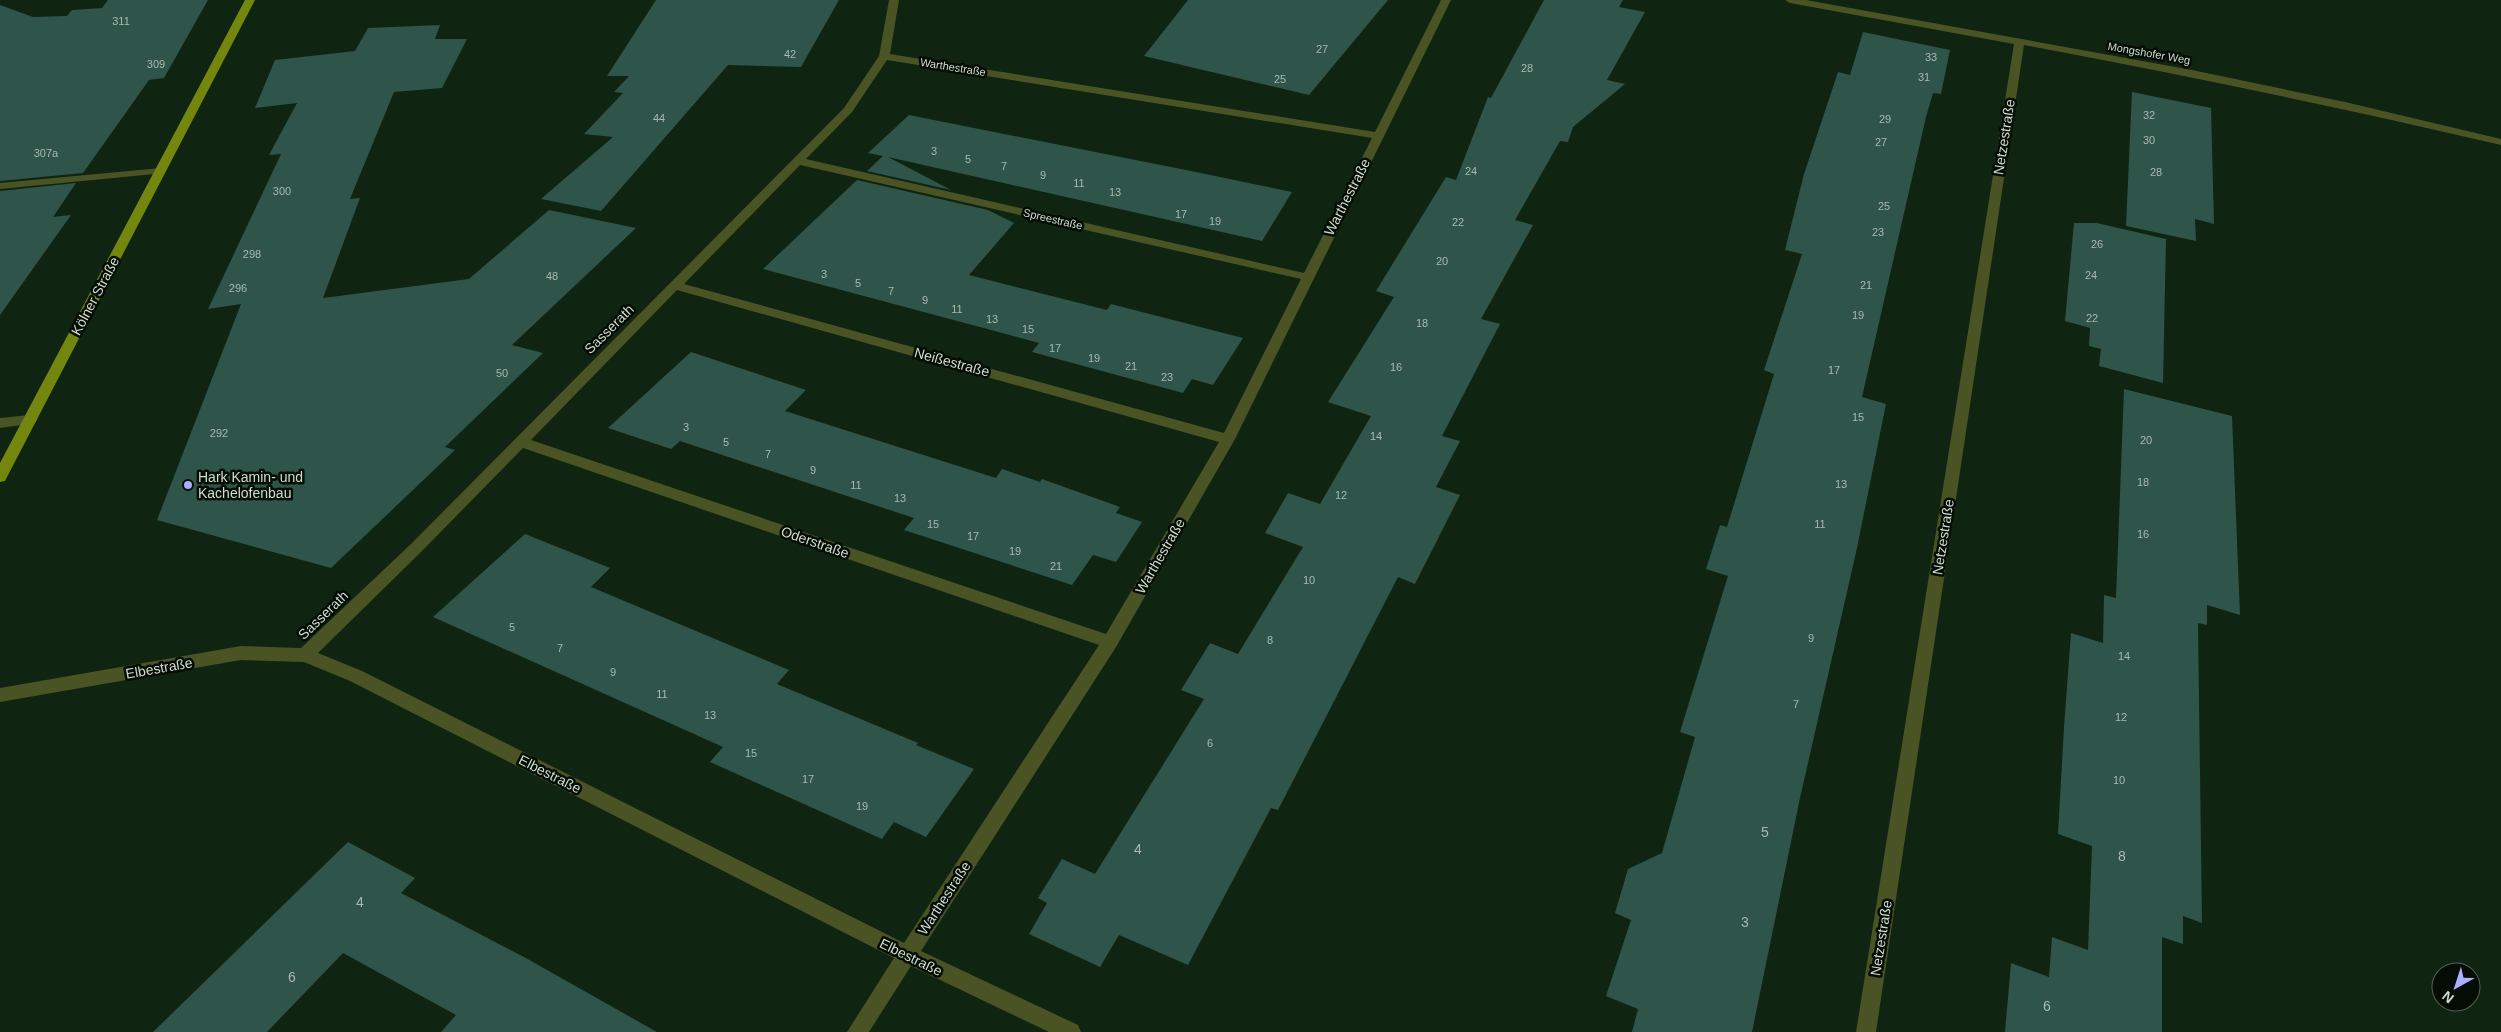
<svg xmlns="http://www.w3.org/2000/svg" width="2501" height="1032" viewBox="0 0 2501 1032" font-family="Arial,sans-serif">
	<rect width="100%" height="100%" fill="#0f2511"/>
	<!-- building -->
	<g fill="#2f5449">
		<path d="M 108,0 L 208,0 L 164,78 L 149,80 L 83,173 L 0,181 L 0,5 L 33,17 L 67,16 L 72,10 L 102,8 Z"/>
		<path d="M 656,0 L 839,0 L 801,67 L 728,65 L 601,211 L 541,199 L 613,137 L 584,134 L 623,93 L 614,92 L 629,76 L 607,76 Z"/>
		<path d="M 1188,0 L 1388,0 L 1309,95 L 1144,56 Z"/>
		<path d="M 1544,0 L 1623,0 L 1619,7 L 1645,12 L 1607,80 L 1625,84 L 1573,127 L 1568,142 L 1560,141 L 1515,220 L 1533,225 L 1481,319 L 1500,324 L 1442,436 L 1460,441 L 1436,487 L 1460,495 L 1415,584 L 1398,577 L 1278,810 L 1271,808 L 1188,965 L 1119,935 L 1100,967 L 1029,934 L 1047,903 L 1038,898 L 1062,859 L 1095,874 L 1204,699 L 1181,690 L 1210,643 L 1238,654 L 1303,547 L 1265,533 L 1288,493 L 1320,504 L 1371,416 L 1328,402 L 1394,297 L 1376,291 L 1446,177 L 1456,180 L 1488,97 L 1491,98 Z"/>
		<path d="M 440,25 L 435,39 L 467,39 L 442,88 L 394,92 L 350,199 L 360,198 L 323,298 L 469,279 L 549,210 L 636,228 L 512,345 L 543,353 L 445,447 L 455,450 L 331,568 L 157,520 L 241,304 L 208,309 L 281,154 L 269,155 L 297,103 L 255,108 L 275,60 L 355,51 L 368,28 Z"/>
		<path d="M 1863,32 L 1950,50 L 1941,94 L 1933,93 L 1926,117 L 1862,397 L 1886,404 L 1857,548 L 1800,798 L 1752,1032 L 1632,1032 L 1638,1009 L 1606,996 L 1631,920 L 1615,913 L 1628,869 L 1662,853 L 1695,737 L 1680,732 L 1728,576 L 1706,569 L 1720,525 L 1727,527 L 1774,374 L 1764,370 L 1802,254 L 1785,250 L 1804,174 L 1838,72 L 1850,75 Z"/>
		<path d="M 2132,92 L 2211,108 L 2214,224 L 2195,219 L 2196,241 L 2126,226 Z"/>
		<path d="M 909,115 L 1191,171 L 1292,192 L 1262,241 L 888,157 L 951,190 L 867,171 L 883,156 L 868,153 Z"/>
		<path d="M 857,180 L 988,210 L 1014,223 L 969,275 L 1107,310 L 1111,304 L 1243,338 L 1213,385 L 1192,379 L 1183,393 L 1032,352 L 1039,343 L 763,269 Z"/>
		<path d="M 76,183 L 53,217 L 71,215 L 0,315 L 0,191 Z"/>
		<path d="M 2074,223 L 2097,223 L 2166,239 L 2163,383 L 2099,366 L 2101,349 L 2089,346 L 2090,328 L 2065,321 Z"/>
		<path d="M 691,352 L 806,390 L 785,411 L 996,478 L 1002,469 L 1040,482 L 1042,479 L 1120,507 L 1116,513 L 1142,522 L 1116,562 L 1093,555 L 1072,585 L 904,530 L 914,518 L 680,441 L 671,449 L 608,428 Z"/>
		<path d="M 2124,389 L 2232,416 L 2240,615 L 2207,605 L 2207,625 L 2198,623 L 2202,923 L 2183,916 L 2183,944 L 2162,937 L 2162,1032 L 2005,1032 L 2011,963 L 2049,977 L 2052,937 L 2088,950 L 2092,846 L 2058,834 L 2064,727 L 2071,633 L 2103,643 L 2104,595 L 2116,598 Z"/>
		<path d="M 525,534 L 610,568 L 591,587 L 789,670 L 777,684 L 918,743 L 916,745 L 974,769 L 926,837 L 894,822 L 882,839 L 710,762 L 723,747 L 433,617 Z"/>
		<path d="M 348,842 L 415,878 L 401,893 L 524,957 L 657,1032 L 441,1032 L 456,1015 L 343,953 L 267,1032 L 153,1032 Z"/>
	</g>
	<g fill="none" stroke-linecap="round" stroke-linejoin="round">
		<!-- minor -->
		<g fill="#495324" fill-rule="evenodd">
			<path d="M 889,0 L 899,0 L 890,54 L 1375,132 L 1441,0 L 1451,0 L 1235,439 L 1116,647 L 921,951 L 1078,1025 L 1081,1032 L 1049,1032 L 911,966 L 869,1032 L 847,1032 L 894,958 L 350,681 L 304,662 L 241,660 L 0,702 L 0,688 L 241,646 L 301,648 L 412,543 L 844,108 L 879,56 ZM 887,60 L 1372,138 L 1304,273 L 806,159 L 852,112 ZM 800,165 L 1301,279 L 1224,433 L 684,284 ZM 677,290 L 1219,442 L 1106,634 L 531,440 ZM 523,448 L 1099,645 L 904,943 L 362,671 L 318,653 L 422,551 Z"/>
			<path d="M 1785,0 L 1806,0 L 2192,70 L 2345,102 L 2501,139 L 2501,145 C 2343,108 2184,75 2024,45 L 1876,1032 L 1856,1032 L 2014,44 L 1790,3 Z"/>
			<path d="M 161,168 L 165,169 L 165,173 L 0,189 L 0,183 Z"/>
			<path d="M 30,415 L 37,420 L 35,423 L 0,428 L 0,418 Z"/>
		</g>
		<!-- major -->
		<path fill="#73860e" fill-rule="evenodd" d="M 245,0 L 255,0 L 7,477 L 5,481 L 0,482 L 0,463 Z"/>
	</g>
	<!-- markers -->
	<circle fill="#acaffb" stroke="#040c04" stroke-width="2" cx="188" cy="485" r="5"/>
	<g text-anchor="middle" stroke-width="5" stroke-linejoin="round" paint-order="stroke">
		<!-- number labels -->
		<g font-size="11" fill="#a7baae">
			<text x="121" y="25">311</text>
			<text x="1322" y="53">27</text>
			<text x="790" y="58">42</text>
			<text x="1931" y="61">33</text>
			<text x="156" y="68">309</text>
			<text x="1527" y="72">28</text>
			<text x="1924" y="81">31</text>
			<text x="1280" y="83">25</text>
			<text x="2149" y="119">32</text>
			<text x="659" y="122">44</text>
			<text x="1885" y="123">29</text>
			<text x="2149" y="144">30</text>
			<text x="1881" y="146">27</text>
			<text x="934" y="155">3</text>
			<text x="46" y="157">307a</text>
			<text x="968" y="163">5</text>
			<text x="1004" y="170">7</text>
			<text x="1471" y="175">24</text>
			<text x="2156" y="176">28</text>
			<text x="1043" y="179">9</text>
			<text x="1079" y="187">11</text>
			<text x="282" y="195">300</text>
			<text x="1115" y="196">13</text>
			<text x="1884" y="210">25</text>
			<text x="1181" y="218">17</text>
			<text x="1215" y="225">19</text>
			<text x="1458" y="226">22</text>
			<text x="1878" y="236">23</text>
			<text x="2097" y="248">26</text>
			<text x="252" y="258">298</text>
			<text x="1442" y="265">20</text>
			<text x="824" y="278">3</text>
			<text x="2091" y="279">24</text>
			<text x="552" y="280">48</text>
			<text x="858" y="287">5</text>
			<text x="1866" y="289">21</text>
			<text x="238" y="292">296</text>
			<text x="891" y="295">7</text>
			<text x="925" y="304">9</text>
			<text x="957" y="313">11</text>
			<text x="1858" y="319">19</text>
			<text x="2092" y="322">22</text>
			<text x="992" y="323">13</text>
			<text x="1422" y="327">18</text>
			<text x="1028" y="333">15</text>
			<text x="1055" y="352">17</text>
			<text x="1094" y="362">19</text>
			<text x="1131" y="370">21</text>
			<text x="1396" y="371">16</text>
			<text x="1834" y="374">17</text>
			<text x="502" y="377">50</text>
			<text x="1167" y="381">23</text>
			<text x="1858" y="421">15</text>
			<text x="686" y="431">3</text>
			<text x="219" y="437">292</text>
			<text x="1376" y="440">14</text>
			<text x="2146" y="444">20</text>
			<text x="726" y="446">5</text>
			<text x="768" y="458">7</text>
			<text x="813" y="474">9</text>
			<text x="2143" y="486">18</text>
			<text x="1841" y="488">13</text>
			<text x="856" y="489">11</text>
			<text x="1341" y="499">12</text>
			<text x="900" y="502">13</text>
			<text x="933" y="528">15</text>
			<text x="1820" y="528">11</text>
			<text x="2143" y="538">16</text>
			<text x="973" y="540">17</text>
			<text x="1015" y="555">19</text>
			<text x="1056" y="570">21</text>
			<text x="1309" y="584">10</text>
			<text x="512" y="631">5</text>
			<text x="1811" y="642">9</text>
			<text x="1270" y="644">8</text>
			<text x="560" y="652">7</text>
			<text x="2124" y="660">14</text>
			<text x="613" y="676">9</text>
			<text x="662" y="698">11</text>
			<text x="1796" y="708">7</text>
			<text x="710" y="719">13</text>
			<text x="2121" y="721">12</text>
			<text x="1210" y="747">6</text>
			<text x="751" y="757">15</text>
			<text x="808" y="783">17</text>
			<text x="2119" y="784">10</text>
			<text x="862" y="810">19</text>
		</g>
		<!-- far-street labels -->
		<g font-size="11" fill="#cfdccf" stroke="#040c04">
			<text transform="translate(2149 53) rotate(10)" y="4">Mongshofer Weg</text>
			<text transform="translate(953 67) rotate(9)" y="4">Warthestraße</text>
			<text transform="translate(1053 219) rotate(13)" y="4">Spreestraße</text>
		</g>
		<!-- street labels -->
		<g font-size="14" fill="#cfdccf" stroke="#040c04">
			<text transform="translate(2004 137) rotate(-81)" y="5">Netzestraße</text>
			<text transform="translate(1347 197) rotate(-63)" y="5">Warthestraße</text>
			<text transform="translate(95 296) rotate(-62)" y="5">Kölner Straße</text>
			<text transform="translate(609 329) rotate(-45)" y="5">Sasserath</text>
			<text transform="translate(952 362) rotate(15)" y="5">Neißestraße</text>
			<text transform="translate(1943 537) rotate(-81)" y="5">Netzestraße</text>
			<text transform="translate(815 542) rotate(19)" y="5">Oderstraße</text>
			<text transform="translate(1160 556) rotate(-60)" y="5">Warthestraße</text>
			<text transform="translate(323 615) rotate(-44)" y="5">Sasserath</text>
			<text transform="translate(159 668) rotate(-10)" y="5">Elbestraße</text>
			<text transform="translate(550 774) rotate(27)" y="5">Elbestraße</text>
			<text transform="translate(944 898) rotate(-57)" y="5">Warthestraße</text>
			<text transform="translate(1881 938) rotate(-81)" y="5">Netzestraße</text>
			<text transform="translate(911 957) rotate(26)" y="5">Elbestraße</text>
		</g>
		<!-- poi labels -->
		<g font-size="14" fill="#cfdccf" stroke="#040c04" text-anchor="start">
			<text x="198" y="482">Hark Kamin- und<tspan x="198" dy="16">Kachelofenbau</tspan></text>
		</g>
		<!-- near-number labels -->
		<g font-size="14" fill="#a7baae">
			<text x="1765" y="837">5</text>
			<text x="1138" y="854">4</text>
			<text x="2122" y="861">8</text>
			<text x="360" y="907">4</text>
			<text x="1745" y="927">3</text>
			<text x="292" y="982">6</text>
			<text x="2047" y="1011">6</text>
		</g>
	</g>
	<!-- north arrow -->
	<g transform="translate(2456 987) rotate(219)"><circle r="24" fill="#040c04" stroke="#555f55"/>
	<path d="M0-4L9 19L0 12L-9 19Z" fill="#acaffb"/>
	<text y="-8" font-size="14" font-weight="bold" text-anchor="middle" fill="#cfdccf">N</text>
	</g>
</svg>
